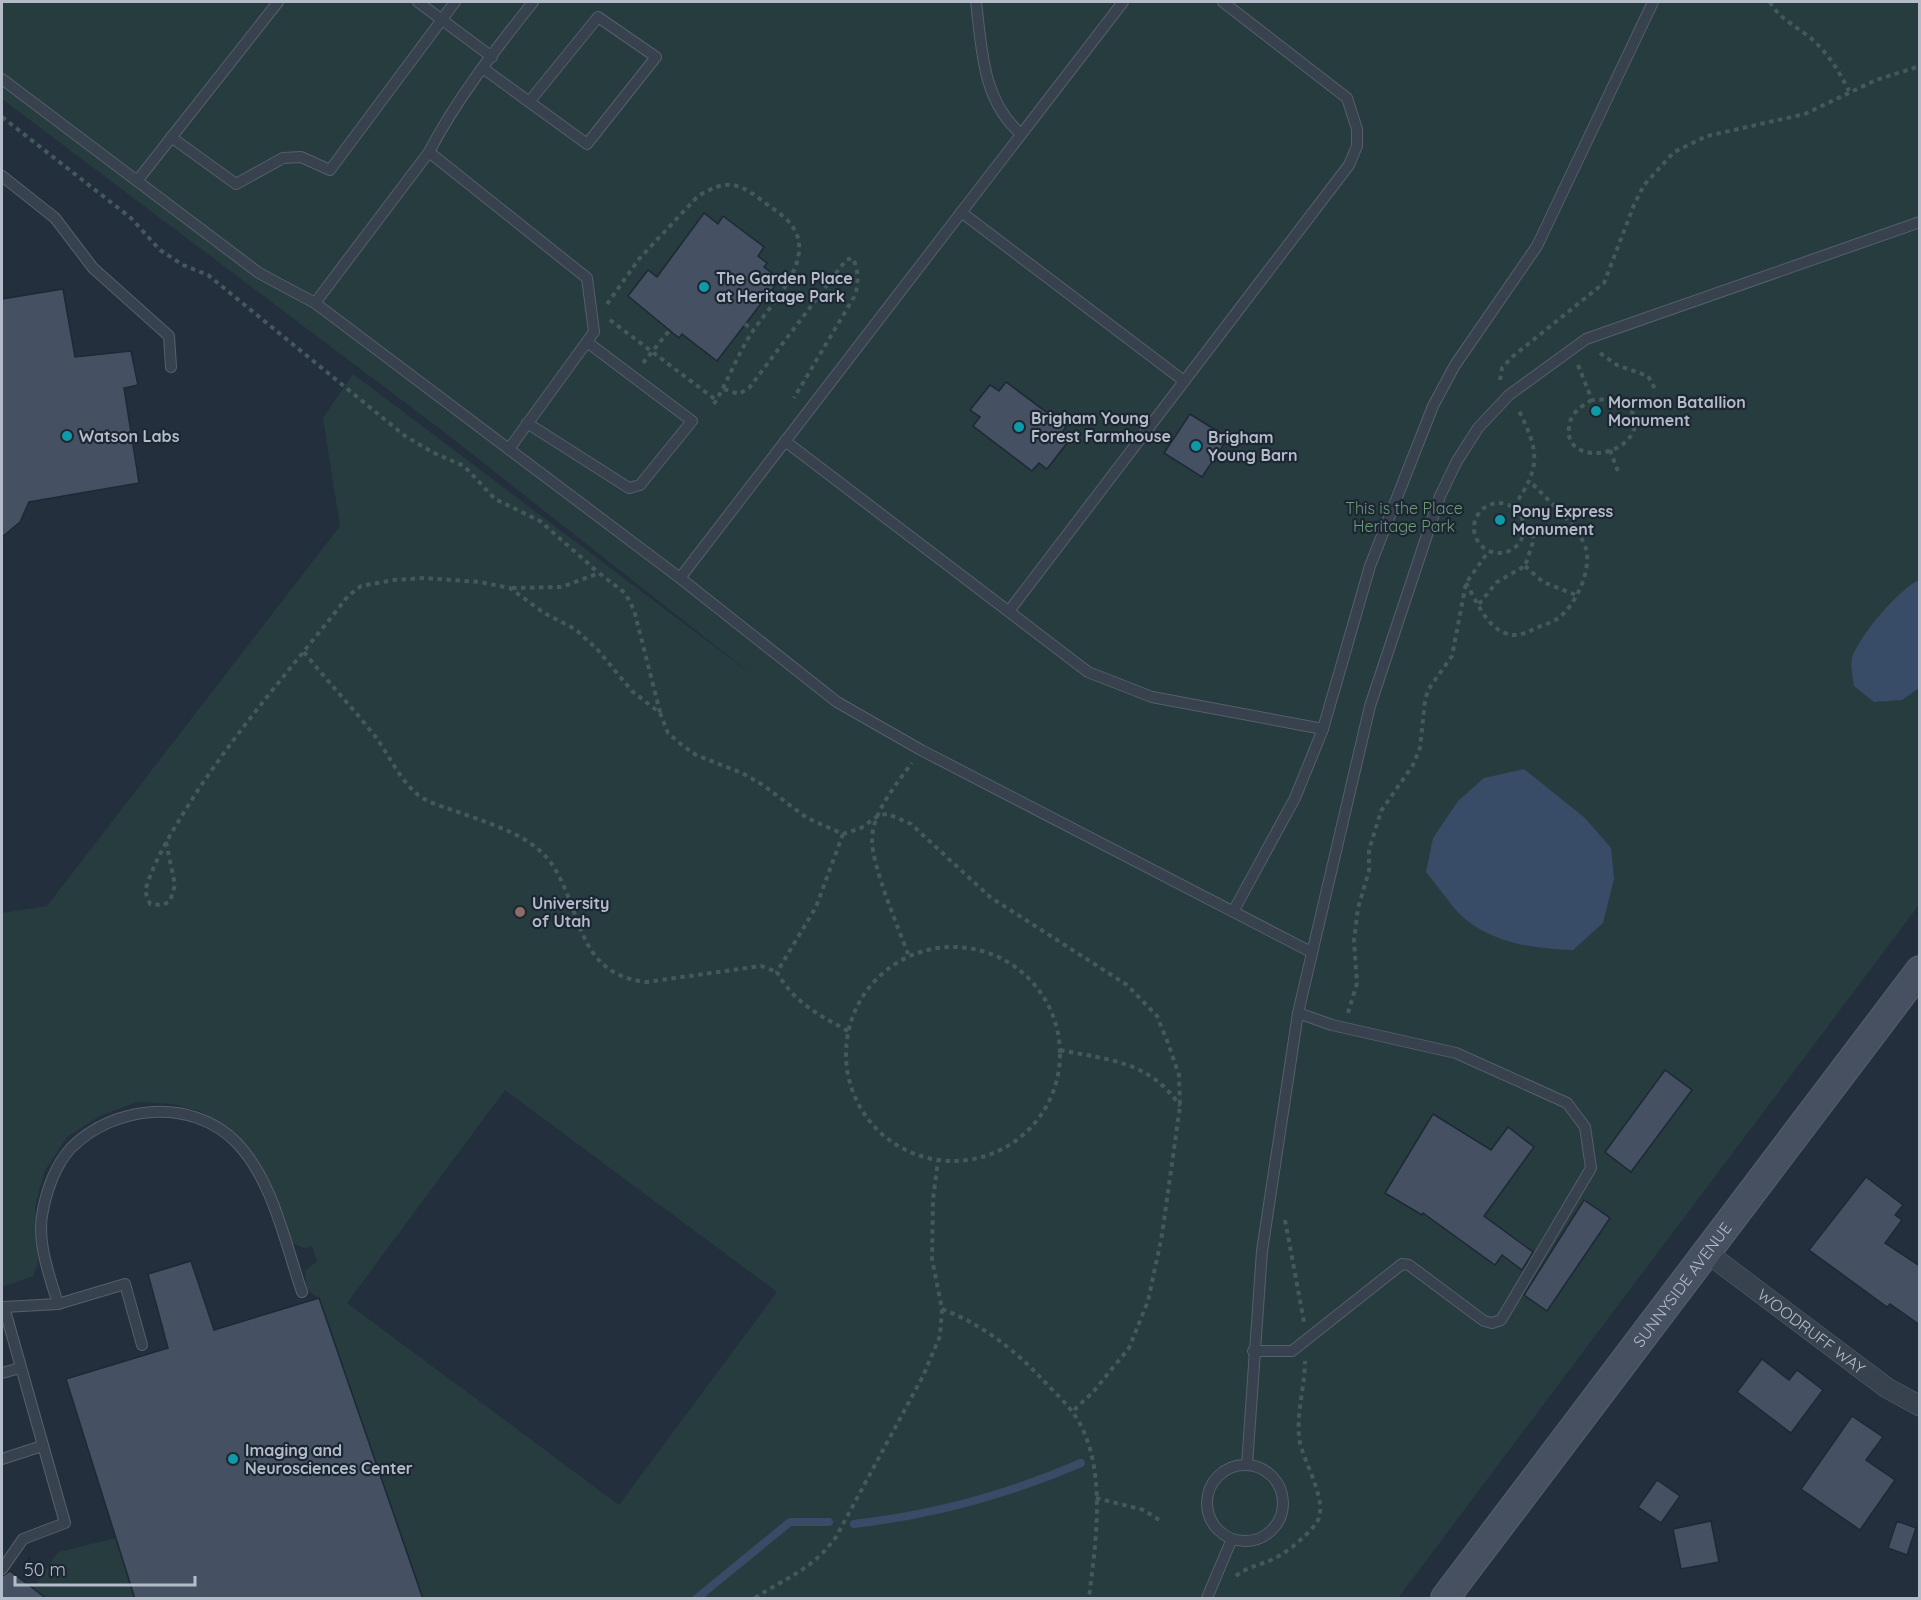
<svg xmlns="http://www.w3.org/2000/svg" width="1921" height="1600" viewBox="0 0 1921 1600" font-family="Quicksand,sans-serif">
	<rect width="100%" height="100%" fill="#242f3e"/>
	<!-- green -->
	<g fill="#263c3f" fill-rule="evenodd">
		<path d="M 2,2 L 1919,2 L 1919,905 L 1398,1598 L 423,1598 L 319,1298 L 307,1290 L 305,1271 L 317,1261 L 312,1246 L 304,1248 L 290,1242 L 262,1174 L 223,1128 L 202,1112 L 173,1104 L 137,1102 L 100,1116 L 67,1137 L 44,1172 L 35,1207 L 38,1264 L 33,1276 L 2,1287 L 2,913 L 47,906 L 340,526 L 323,418 L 353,374 L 759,680 L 448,435 L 2,99 ZM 505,1090 L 777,1292 L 619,1505 L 347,1303 Z"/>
		<path d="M 116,1538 L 135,1598 L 27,1598 L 58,1552 Z"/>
	</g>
	<!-- water -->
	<g fill="#394c67">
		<path d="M 1919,580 L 1919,688 L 1902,700 L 1874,702 L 1854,686 C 1853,678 1850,665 1852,658 C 1859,636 1899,589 1919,580 Z"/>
		<path d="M 1524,769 L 1585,818 L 1611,848 L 1614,879 L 1603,923 L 1573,950 C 1532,949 1484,942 1455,909 C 1445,897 1436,884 1426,872 L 1433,838 L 1458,801 L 1484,778 Z"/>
	</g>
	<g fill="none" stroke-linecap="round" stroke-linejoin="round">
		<!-- stream -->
		<g stroke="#394c67" stroke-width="8">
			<path d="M 854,1524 C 934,1515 1007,1495 1081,1463"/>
			<path d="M 697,1598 L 790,1522 L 829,1522"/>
		</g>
	</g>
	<!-- building -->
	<g fill="#455162" stroke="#1f2835" stroke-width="1.5">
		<path d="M 704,213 L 718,224 L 723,216 L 764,247 L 758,256 L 767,263 L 764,267 L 780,279 L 717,361 L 682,334 L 679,338 L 628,296 L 648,270 L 657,277 Z"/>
		<path d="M 63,289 L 75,357 L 131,351 L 138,385 L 124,388 L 139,483 L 29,502 L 20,522 L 2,537 L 2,299 Z"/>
		<path d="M 1006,382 L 1066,427 L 1059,436 L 1067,443 L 1047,469 L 1039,463 L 1032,471 L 973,426 L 980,417 L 970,410 L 990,385 L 999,391 Z"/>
		<path d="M 1190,414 L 1228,438 L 1202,477 L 1164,453 Z"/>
		<path d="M 1665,1070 L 1692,1090 L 1631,1172 L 1605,1152 Z"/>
		<path d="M 1433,1114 L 1491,1150 L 1508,1127 L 1534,1147 L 1484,1216 L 1533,1252 L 1522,1270 L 1502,1255 L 1495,1265 L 1423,1213 L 1422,1215 L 1385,1193 Z"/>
		<path d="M 1866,1177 L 1903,1205 L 1895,1215 L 1902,1220 L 1885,1243 L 1920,1266 L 1920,1325 L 1890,1304 L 1887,1307 L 1809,1250 Z"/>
		<path d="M 1584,1200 L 1610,1218 L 1547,1311 L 1524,1295 Z"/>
		<path d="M 191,1261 L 214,1330 L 319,1298 L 423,1599 L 135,1599 L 66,1379 L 168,1348 L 148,1274 Z"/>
		<path d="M 1762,1359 L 1789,1380 L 1797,1370 L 1823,1390 L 1791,1433 L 1737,1392 Z"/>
		<path d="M 1852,1416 L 1883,1437 L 1866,1460 L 1895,1480 L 1860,1530 L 1801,1489 Z"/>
		<path d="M 1657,1480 L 1680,1496 L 1661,1523 L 1638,1507 Z"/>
		<path d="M 1711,1521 L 1719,1562 L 1681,1569 L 1673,1529 Z"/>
		<path d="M 1897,1521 L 1916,1528 L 1907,1555 L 1888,1548 Z"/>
		<path d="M 10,1571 L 47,1599 L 2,1599 L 2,1576 Z"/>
	</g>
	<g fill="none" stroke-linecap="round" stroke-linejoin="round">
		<defs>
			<g id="service">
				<path d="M 418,2 L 492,57"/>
				<path d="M 976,2 C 982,50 982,100 1021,134"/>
				<path d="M 484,69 L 587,144 L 656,57 L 598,17 L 529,102"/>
				<path d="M 2,79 L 259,273 L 315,303 L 680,578 L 837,702 L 921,750 L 1311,952"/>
				<path d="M 171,137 L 236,184 L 283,158 L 301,157 L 330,170 L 455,2"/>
				<path d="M 429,152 L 587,278 L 594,332 L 509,449"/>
				<path d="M 2,176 L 55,218 L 93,268 L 169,336 L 171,367"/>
				<path d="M 137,181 L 278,2"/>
				<path d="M 961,212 L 1184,381"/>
				<path d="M 315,303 L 429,152 C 457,98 496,49 533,2"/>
				<path d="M 527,423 L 629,488 L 640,485 L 692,421 L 587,342"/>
				<path d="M 785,441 L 1088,672 L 1152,697 L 1323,729"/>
				<path d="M 680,578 L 1123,2"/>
				<path d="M 1009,611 L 1349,165 L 1357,146 L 1357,129 L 1347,98 L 1223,2"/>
				<path d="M 1234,910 L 1295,798 L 1323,729 L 1370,566 L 1433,406 L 1455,365 L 1537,246 L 1653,2"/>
				<path d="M 58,1304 L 125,1284 L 142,1345"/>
				<path d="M 4,1307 L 58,1304 C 49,1274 36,1241 43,1210 C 47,1189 56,1164 71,1148 C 114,1105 191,1097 236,1142 C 273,1180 285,1243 302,1292"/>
				<path d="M 2,1308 L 4,1307 L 65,1523 L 23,1539 L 2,1569"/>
				<path d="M 1253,1351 L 1292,1351 L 1402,1264 L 1409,1265 L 1484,1321 L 1492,1323 L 1501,1320 L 1591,1168 L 1585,1127 L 1567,1103 L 1456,1053 L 1332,1025 L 1298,1013"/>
				<path d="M 2,1373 L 20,1368"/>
				<path d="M 2,1459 L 42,1446"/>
				<path d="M 1247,1465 L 1262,1251 L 1298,1013 L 1370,706 L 1440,496 L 1457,461 L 1478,428 L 1509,395 L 1586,339 L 1920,222"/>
				<circle cx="1245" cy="1503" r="38"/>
				<path d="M 1207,1598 L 1231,1541"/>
			</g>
			<g id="minor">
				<path id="s1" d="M 1706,1252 L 1887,1388 L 1920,1406"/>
			</g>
			<g id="secondary">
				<path id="s2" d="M 1445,1598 L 1920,970"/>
			</g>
		</defs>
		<!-- service casing -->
		<use href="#service" stroke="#565f6c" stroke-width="12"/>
		<!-- minor casing -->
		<use href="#minor" stroke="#565f6c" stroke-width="21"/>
		<!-- secondary casing -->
		<use href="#secondary" stroke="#565f6c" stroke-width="30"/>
		<!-- path -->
		<g stroke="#44595c" stroke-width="4" stroke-dasharray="4.5 4.5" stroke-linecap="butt">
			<path d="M 1770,2 C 1779,19 1798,27 1813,40 C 1829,55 1839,71 1849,91"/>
			<path d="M 2,117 L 131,218 L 160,250 L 183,265 L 208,275 L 405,436 L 434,453 L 464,466 L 495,499 L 540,521 L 599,573"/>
			<path d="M 607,304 L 639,259 L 698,196 C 724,181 735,180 760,199 C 771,208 787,216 794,229 C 815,263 767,308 751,334 C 736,357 727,384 712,407"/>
			<path d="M 610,320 L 716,400"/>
			<path d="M 745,324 L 753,330"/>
			<path d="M 1600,353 L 1617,365 L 1648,376 L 1655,389"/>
			<path d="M 643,363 L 669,331"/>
			<path d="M 1578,365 L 1592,400 L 1618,399 L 1635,415 C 1642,458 1563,468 1569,427 C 1570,414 1581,406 1592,400"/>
			<path d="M 1500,380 L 1502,368 L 1512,357 L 1604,283 L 1634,205 L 1644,185 L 1674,152 L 1707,136 L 1805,114 L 1876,80 L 1920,66"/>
			<path d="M 724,389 L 739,394 L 749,388 L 846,260 L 852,258 C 859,267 859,287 854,297 L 794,398"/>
			<path d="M 1610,450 L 1619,474"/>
			<circle cx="1499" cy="528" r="25"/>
			<path d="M 1513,507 C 1541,468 1540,452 1518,409"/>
			<path d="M 1525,566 L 1543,582 L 1576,595"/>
			<path d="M 1466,583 C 1476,600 1486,626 1505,633 C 1517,638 1525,633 1536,628 C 1543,625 1551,623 1557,619 C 1575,607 1592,570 1586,549 C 1580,527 1546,499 1530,481"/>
			<path d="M 512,588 L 562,587 L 599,573 L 625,593 L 634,610 L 660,712"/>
			<path d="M 1479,604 L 1497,582 L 1525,566 L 1534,539 L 1533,536 L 1524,534"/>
			<path d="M 304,652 C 327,681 352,707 375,736 C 389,755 399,779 418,795 C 426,801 437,805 447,808 C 480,821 529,832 551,863 C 584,910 574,974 647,982 L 761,966 L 777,972"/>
			<path d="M 843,834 L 816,907 L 777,972 C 793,1002 819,1015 848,1031"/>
			<path d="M 166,842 L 175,885 L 170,901 L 163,905 L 150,904 L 145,891 C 155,858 173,830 191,801 C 237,729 295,664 348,596 L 361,586 L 394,580 L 424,578 L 480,582 L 510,588 L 544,613 L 575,629 L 597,649 L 632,691 L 660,713 L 668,733 L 682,745 L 696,755 L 742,773 L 763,785 L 807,818 L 843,834 L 861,828 L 879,815 L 888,814 L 911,824 L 990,897 L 1127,985 L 1157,1016 L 1168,1043 L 1179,1075 L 1180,1106 L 1162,1235 L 1148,1301 L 1129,1348 L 1094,1391 L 1072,1412"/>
			<circle cx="953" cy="1054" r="107"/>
			<path d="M 908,954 C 898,927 872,866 872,840 C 872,813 897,783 912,763"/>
			<path d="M 1348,1013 L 1357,983 L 1354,941 L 1358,908 L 1369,871 L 1369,850 L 1381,811 L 1413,765 L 1420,748 L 1425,701 L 1428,690 L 1452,656 L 1466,583 L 1488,552"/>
			<path d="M 1060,1050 C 1109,1060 1150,1061 1180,1106"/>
			<path d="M 1285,1220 L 1304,1322"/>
			<path d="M 942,1309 C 979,1323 1013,1348 1040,1377 C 1055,1393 1074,1409 1083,1430 C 1106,1480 1095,1546 1089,1598"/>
			<path d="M 1096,1498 L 1144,1510 L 1159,1520"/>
			<path d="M 1236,1576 C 1248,1566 1259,1566 1273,1559 C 1287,1553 1305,1537 1315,1525 C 1331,1506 1305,1465 1300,1443 C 1295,1415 1305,1389 1305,1361"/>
			<path d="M 755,1598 C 788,1576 811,1571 836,1537 L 923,1376 L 940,1336 L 942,1309 L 932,1259 L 933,1199 L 938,1161"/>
		</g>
		<!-- service -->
		<use href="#service" stroke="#38414e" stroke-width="10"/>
		<!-- minor -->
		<use href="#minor" stroke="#38414e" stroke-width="20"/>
		<!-- secondary -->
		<use href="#secondary" stroke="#465061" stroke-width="28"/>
	</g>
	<!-- markers -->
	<g fill="#0f9aa8" stroke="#1d2633" stroke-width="2">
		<circle cx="704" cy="287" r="6"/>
		<circle cx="1596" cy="411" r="6"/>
		<circle cx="1019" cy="427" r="6"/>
		<circle cx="67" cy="436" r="6"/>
		<circle cx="1196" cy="446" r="6"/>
		<circle cx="1500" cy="520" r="6"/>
		<circle cx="233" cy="1459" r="6"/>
	</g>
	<circle fill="#8d6e63" stroke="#1d2633" stroke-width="2" cx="520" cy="912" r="6"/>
	<g text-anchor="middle" stroke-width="4.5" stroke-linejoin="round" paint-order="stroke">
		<!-- poi labels -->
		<g font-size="16" font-weight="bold" fill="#b4bcc9" stroke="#1d2633" text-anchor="start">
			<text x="716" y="284">The Garden Place<tspan x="716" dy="18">at Heritage Park</tspan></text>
			<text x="1608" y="408">Mormon Batallion<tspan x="1608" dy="18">Monument</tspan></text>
			<text x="1031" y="424">Brigham Young<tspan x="1031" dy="18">Forest Farmhouse</tspan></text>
			<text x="79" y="442">Watson Labs</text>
			<text x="1208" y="443">Brigham<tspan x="1208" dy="18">Young Barn</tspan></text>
			<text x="1512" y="517">Pony Express<tspan x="1512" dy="18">Monument</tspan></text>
			<text x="532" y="909">University<tspan x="532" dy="18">of Utah</tspan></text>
			<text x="245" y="1456">Imaging and<tspan x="245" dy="18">Neurosciences Center</tspan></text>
		</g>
		<!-- park labels -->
		<g font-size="16" fill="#6b9a76" stroke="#1d2633">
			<text x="1404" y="514">This is the Place<tspan x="1404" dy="18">Heritage Park</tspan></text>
		</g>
		<!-- street labels -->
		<g font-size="16" fill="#b4bcc9" stroke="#1d2633">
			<text dy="6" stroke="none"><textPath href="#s2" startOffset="393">SUNNYSIDE AVENUE</textPath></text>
			<text dy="6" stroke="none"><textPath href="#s1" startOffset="132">WOODRUFF WAY</textPath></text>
		</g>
	</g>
	<!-- border -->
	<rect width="1921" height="1600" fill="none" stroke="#b4bcc9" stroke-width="6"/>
	<!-- scale -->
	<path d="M15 1576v9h180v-9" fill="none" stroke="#b4bcc9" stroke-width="3"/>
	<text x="24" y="1576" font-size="18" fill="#b4bcc9" stroke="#1d2633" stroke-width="4.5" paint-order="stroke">50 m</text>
</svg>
